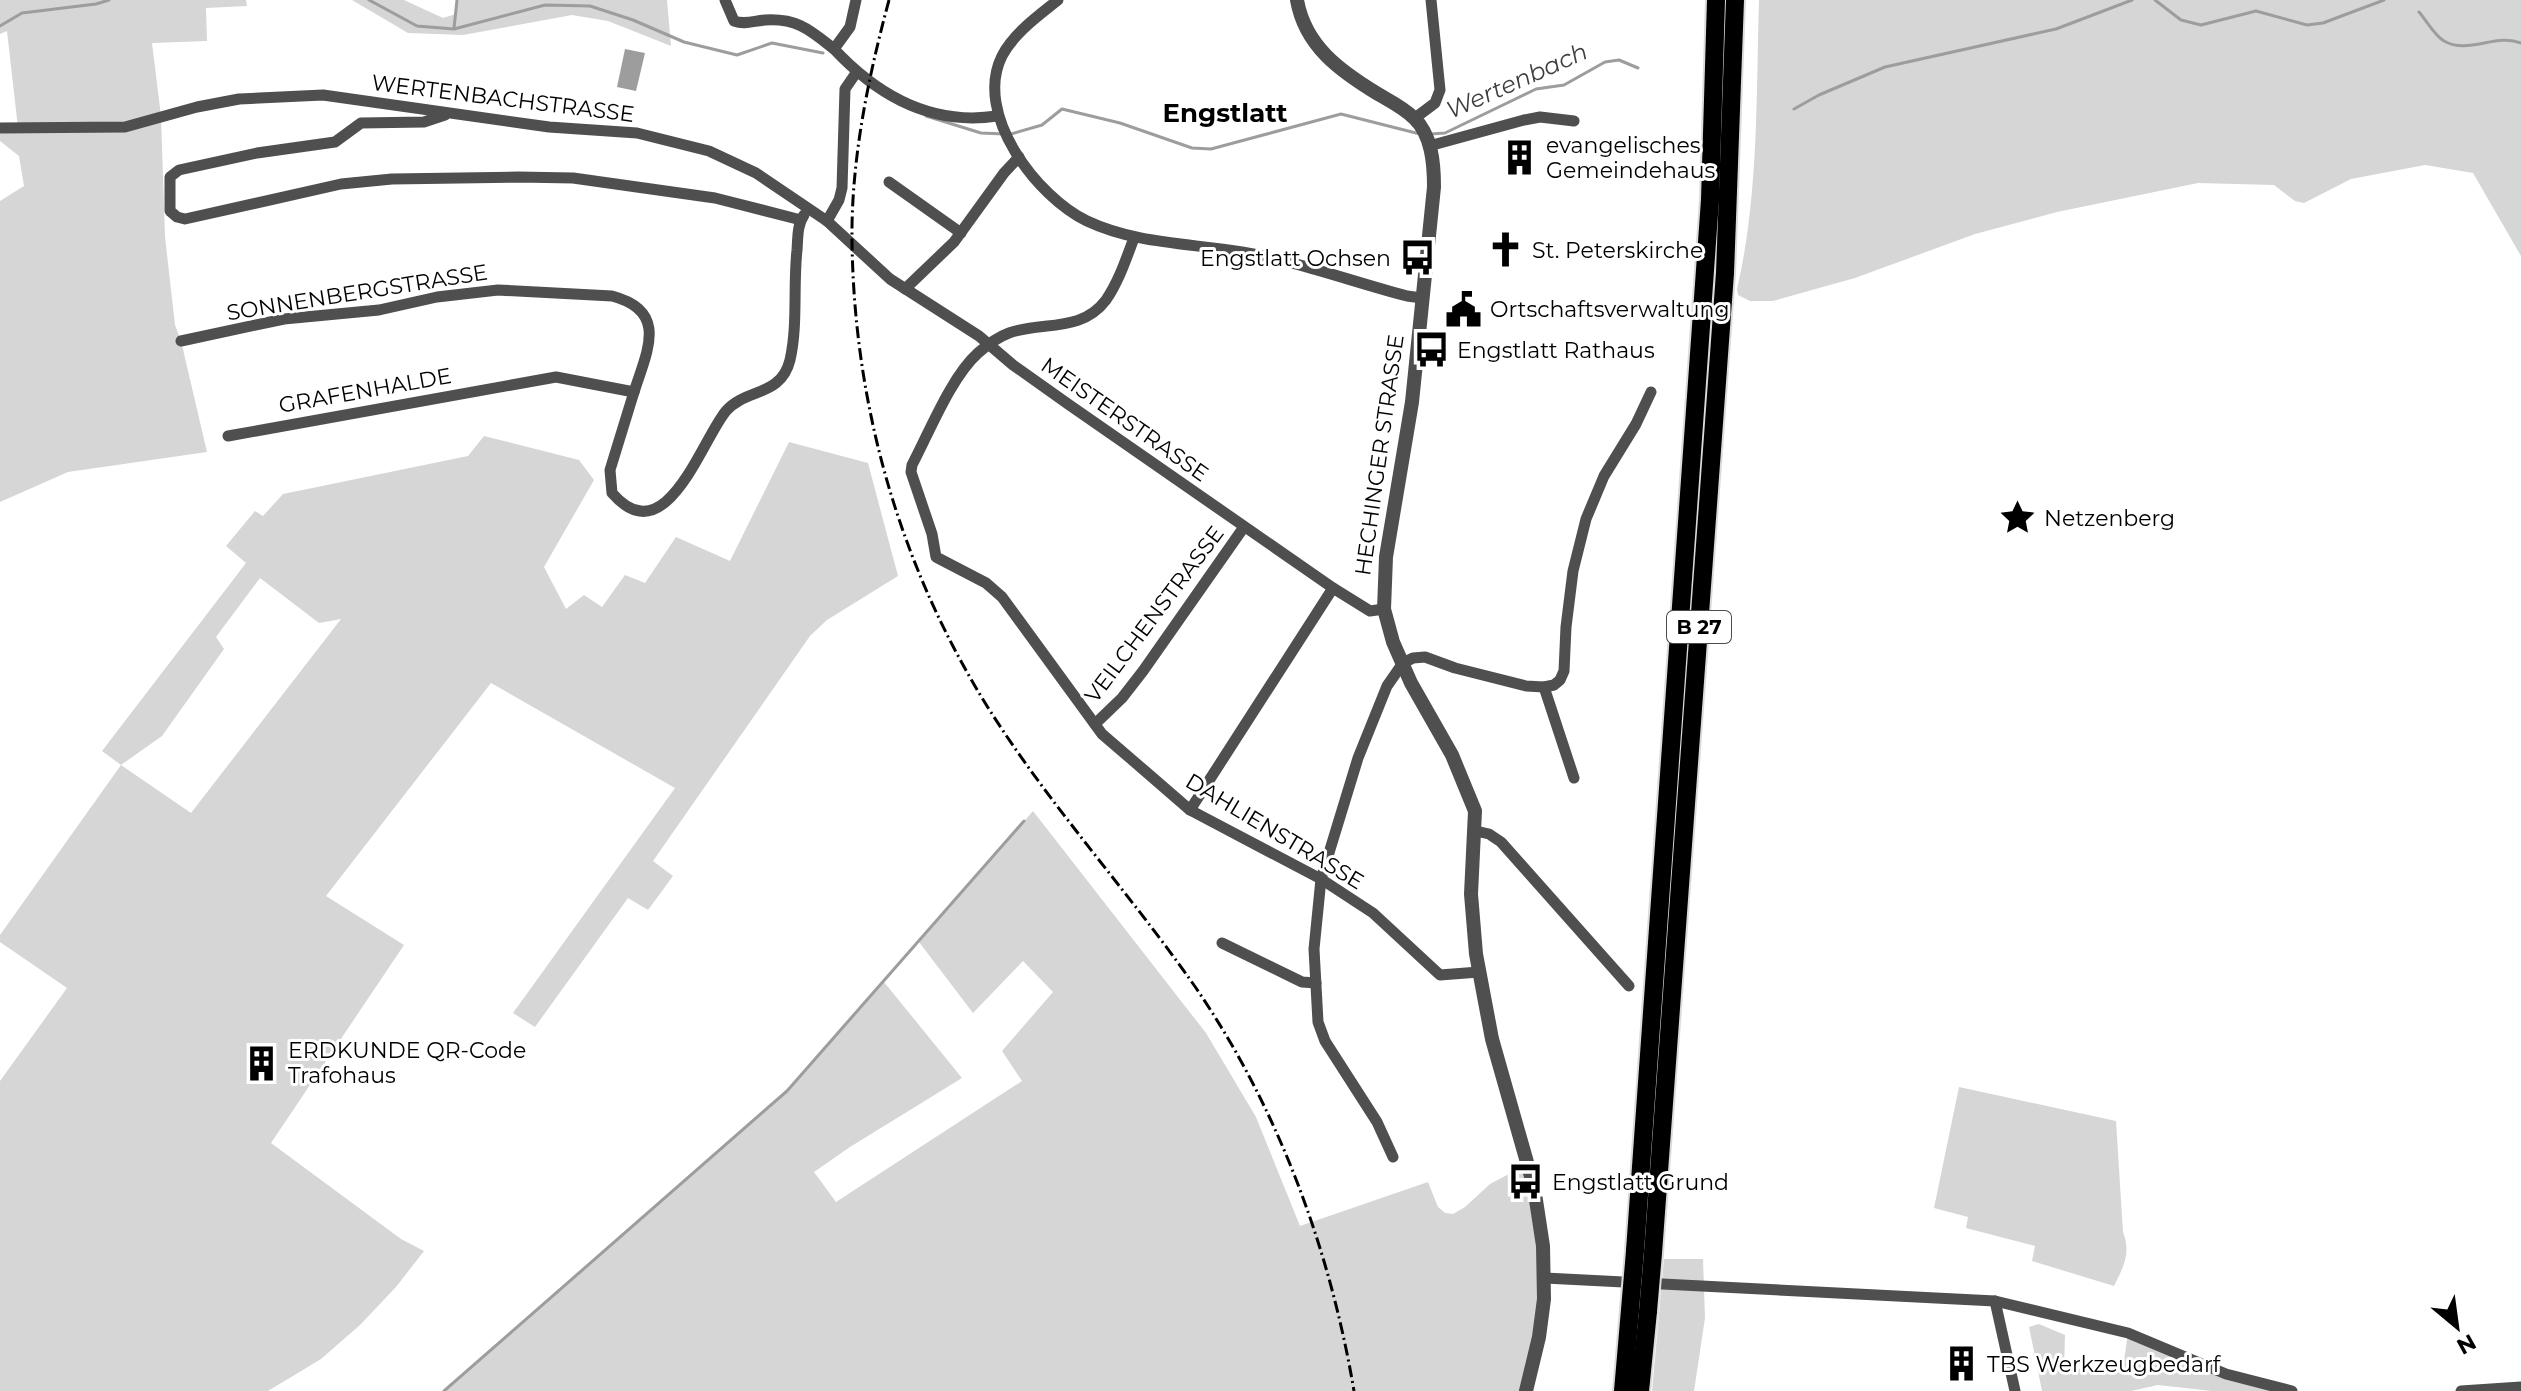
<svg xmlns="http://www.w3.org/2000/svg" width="2521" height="1391" viewBox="0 0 2521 1391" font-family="Montserrat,sans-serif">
	<rect width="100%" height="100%" fill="#fff"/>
	<!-- green -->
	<g fill="#d6d6d6" fill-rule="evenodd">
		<path d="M 0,0 L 246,0 L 247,6 L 206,8 L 207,41 L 152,43 L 161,116 L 165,237 L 175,325 L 181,341 L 207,452 L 68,472 L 0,502 L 0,201 L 24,186 L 19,156 L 0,141 L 0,128 L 18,128 L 7,31 L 0,34 Z"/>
		<path d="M 352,0 L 404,0 L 443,18 L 456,14 L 457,0 L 667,0 L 671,46 L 608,21 L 572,15 L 463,35 L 408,33 Z"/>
		<path d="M 1759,0 L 2521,0 L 2521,256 L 2473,173 L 2425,165 L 2351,179 L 2304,203 L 2295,201 L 2274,185 L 2198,183 L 2057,212 L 1975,234 L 1855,278 L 1773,301 L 1750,301 L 1738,295 L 1737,289 C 1759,195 1756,96 1759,0 Z"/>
		<path d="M 484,436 L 579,460 L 594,480 L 544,567 L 566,609 L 584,595 L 602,607 L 625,575 L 645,583 L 676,537 L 730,561 L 789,442 L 868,463 L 898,576 L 827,620 L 810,636 L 653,861 L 673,876 L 648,910 L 628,898 L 535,1027 L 513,1013 L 675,788 L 491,683 L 326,896 L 404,945 L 271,1143 L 401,1239 L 424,1251 L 396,1287 L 360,1325 L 321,1359 L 268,1391 L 0,1391 L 0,1081 L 67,988 L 0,942 L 0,935 L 121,765 L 102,751 L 246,563 L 226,546 L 255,511 L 263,516 L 283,494 L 468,456 ZM 260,578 L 319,623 L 341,619 L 191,813 L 121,765 L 162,736 L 224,649 L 216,637 Z"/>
		<path d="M 1033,811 L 1206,1033 L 1256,1117 L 1300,1226 L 1428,1182 L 1438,1207 L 1445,1213 L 1453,1214 L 1465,1207 L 1490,1184 L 1528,1164 L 1545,1278 L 1526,1391 L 444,1391 L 787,1091 L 884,982 L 962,1078 L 850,1147 L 814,1172 L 836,1202 L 1022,1081 L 1002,1051 L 1053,992 L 1023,961 L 973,1013 L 919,942 Z"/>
		<path d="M 1959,1087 L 2116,1121 L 2123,1232 C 2131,1253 2124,1266 2114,1286 L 2032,1261 L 2035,1246 L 1966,1228 L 1968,1217 L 1934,1208 Z"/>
		<path d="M 1664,1259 L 1703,1259 L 1705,1318 L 1694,1391 L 1652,1391 Z"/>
		<path d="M 2039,1324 L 2065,1335 L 2064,1369 L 2123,1368 L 2128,1333 L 2226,1374 L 2292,1391 L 2212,1391 L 2158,1385 L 2131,1391 L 2042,1391 L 2029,1327 Z"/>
	</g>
	<!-- water -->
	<path fill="#9d9d9d" d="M 625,49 L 645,53 L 636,91 L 617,87 Z"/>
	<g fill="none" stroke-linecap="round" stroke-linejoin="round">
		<!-- stream -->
		<g stroke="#9d9d9d" stroke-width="3">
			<path d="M 369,0 L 417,26 L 454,29 L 545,5 L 590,6 L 633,20 L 684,42 L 737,55 L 772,43 L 823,53"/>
			<path d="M 2155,0 L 2181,20 L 2201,25 L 2256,11 L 2307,25 L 2323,23 L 2384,0"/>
			<path d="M 2419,12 C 2426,20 2435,36 2444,41 C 2468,55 2496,33 2521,43"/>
			<path d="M 0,26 L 22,13 L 96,4 L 109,0"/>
			<path d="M 454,28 L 457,0"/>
			<path d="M 1794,109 L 1819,95 L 1885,67 L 2056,29 L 2132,0"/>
			<path d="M 926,116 L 981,133 L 1004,134"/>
			<path d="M 1011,134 L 1042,125 L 1062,109 L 1120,123 L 1192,148 L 1211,149 L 1341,114 L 1420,134"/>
			<path d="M 1431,134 L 1445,133 L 1536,89 L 1564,85 L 1605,62 L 1619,60 L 1638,68"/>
			<path d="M 444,1391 L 787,1091 L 1024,821"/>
		</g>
		<defs>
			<g id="trunk">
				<path d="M 1635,1251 L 1710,200 L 1716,0"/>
				<path d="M 1653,1253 L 1725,273 L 1735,0"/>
				<path d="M 1623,1391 L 1630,1310"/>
				<path d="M 1640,1391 L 1648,1311"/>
			</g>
		</defs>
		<!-- trunk casing -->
		<use href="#trunk" stroke="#dbdbdb" stroke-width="22"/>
		<!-- minor -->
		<g stroke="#4f4f4f" stroke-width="11">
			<path d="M 725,0 L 734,21 C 745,25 753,21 765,20 C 797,18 810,30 834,49"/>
			<path d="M 856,0 L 850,27 L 834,49 C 878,96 931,126 997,116"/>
			<path d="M 1058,0 C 1038,16 1014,33 1002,56 C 973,114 1037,197 1087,221 C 1136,244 1189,243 1242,252 C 1297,261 1353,282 1407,296 L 1422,298"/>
			<path d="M 445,115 L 424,122 L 361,123 L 335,142 L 257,153 L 179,170 L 170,177 L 170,211 L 177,217 L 185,219 L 341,184 L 392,179 L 518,177 L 573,178 L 715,198 L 801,220"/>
			<path d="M 1415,118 L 1435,103 L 1440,90 L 1431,0"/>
			<path d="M 0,128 L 125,127 L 197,107 L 239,99 L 323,95 L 549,127 L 637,133 L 709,151 L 756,173 L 827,221 L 890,279 L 979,336 L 1013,365 L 1068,404 L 1333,588 L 1370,611 L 1384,609"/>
			<path d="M 1429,146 L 1524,120 L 1540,117 L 1574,121"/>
			<path d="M 889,182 L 961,233"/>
			<path d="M 827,221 L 839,200 L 842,188 L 845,89 L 856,73"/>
			<path d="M 1134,238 C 1126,259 1119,281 1106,300 C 1081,333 1043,321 1009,333 C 998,337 986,346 978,353 C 951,377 929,433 912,465 L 911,472 L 932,534 L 936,557 L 986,583 L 1002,597 L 1102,734 L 1145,771 L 1190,810 L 1321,879 L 1373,913 L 1440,975 L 1479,972"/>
			<path d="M 905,289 L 954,242 L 1004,173 L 1019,157"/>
			<path d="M 181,341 L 284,319 L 379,310 L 437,297 L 498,290 L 612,296 C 669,311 647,351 634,392"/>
			<path d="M 228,436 L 556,377 L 634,392 L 610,470 L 612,493 C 666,555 701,441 726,411 C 746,388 781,397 790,360 C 798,325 793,286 797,250 C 798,238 797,225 804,215"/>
			<path d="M 1544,687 L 1574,778"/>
			<path d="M 1095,724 L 1122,698 L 1143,671 L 1244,527"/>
			<path d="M 1190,810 L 1333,588"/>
			<path d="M 1476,831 L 1489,834 L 1501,842 L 1629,986"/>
			<path d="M 1222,943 L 1302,982 L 1316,983"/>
			<path d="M 1393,1157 L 1377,1122 L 1325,1041 L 1318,1022 L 1314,949 L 1321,879 L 1358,758 L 1387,686 L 1403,663 L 1413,658 L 1425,657 L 1455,668 L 1526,686 L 1544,687 L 1554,685 L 1560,680 L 1564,671 L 1566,627 L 1573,571 L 1586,519 L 1604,476 L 1636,424 L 1651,392"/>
			<path d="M 1545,1278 L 1995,1301 L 2128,1333 L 2226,1374 L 2292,1391"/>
			<path d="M 1995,1301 L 2015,1391"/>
			<path d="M 2461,1391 L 2521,1387"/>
		</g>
		<!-- tertiary -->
		<path stroke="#4f4f4f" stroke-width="14" d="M 1297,0 C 1305,46 1340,71 1378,94 C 1390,101 1404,108 1414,118 C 1432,135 1434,164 1434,187 L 1412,402 L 1386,557 L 1384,609 L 1393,642 L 1411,683 L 1452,755 L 1475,811 L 1471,894 L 1476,954 L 1492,1039 L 1534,1187 L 1543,1246 L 1544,1299 L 1539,1337 L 1526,1391"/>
		<!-- trunk -->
		<use href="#trunk" stroke="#000" stroke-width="18"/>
		<!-- rail -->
		<path stroke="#000" stroke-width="3" stroke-dasharray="12 4 2 4" stroke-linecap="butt" d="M 889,0 C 868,78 851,160 852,241 C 854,406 900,566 987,706 C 1049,805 1129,892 1196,988 C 1278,1108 1330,1249 1354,1391"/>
		<defs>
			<g id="trunk-bridge">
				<path d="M 1630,1310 L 1635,1251"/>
				<path d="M 1648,1311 L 1653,1253"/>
			</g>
		</defs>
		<!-- trunk-bridge casing -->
		<use href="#trunk-bridge" stroke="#dbdbdb" stroke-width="22" stroke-linecap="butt"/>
		<!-- trunk-bridge -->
		<use href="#trunk-bridge" stroke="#000" stroke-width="18"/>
	</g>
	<!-- icons -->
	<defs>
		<symbol id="building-bare" viewBox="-9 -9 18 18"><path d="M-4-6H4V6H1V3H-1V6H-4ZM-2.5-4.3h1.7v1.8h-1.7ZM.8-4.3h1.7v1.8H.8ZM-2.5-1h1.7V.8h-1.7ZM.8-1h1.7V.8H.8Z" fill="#000" stroke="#fff" stroke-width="2.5" paint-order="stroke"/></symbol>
		<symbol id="church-bare" viewBox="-9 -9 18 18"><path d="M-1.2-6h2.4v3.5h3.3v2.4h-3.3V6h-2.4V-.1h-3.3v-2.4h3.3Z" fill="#000" stroke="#fff" stroke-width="2.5" paint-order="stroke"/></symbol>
		<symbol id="bus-bare" viewBox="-9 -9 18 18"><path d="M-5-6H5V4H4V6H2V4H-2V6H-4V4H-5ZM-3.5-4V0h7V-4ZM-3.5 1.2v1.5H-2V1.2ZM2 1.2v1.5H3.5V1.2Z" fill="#000" stroke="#fff" stroke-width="2.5" paint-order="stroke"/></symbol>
		<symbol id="civic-bare" viewBox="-9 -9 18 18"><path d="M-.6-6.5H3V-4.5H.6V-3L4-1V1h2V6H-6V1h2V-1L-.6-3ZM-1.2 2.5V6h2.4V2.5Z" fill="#000" stroke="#fff" stroke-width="2.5" paint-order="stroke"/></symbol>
		<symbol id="sight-bare" viewBox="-9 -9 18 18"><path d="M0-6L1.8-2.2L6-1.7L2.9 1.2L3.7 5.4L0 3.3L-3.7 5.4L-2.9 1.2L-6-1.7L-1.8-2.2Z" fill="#000" stroke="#fff" stroke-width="2.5" paint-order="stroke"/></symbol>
	</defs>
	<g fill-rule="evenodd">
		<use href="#building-bare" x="1494" y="132" width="51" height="51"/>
		<use href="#church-bare" x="1480" y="224" width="51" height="51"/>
		<use href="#bus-bare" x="1392" y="232" width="51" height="51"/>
		<use href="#civic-bare" x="1438" y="284" width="51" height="51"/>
		<use href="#bus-bare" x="1406" y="324" width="51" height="51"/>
		<use href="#sight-bare" x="1992" y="492" width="51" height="51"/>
		<use href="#building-bare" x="236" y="1038" width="51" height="51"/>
		<use href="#bus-bare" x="1500" y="1156" width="51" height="51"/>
		<use href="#building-bare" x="1936" y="1338" width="51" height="51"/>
	</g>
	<g text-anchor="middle" stroke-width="6" stroke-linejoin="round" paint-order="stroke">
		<!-- shield labels -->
		<rect fill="#fff" stroke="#4c4c4c" stroke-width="2" x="1667" y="611" width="64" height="32" rx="6"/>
		<g font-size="20" font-weight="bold" fill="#000">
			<text x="1699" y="634">B 27</text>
		</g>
		<!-- street labels -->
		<g font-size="22" fill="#000" stroke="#fff">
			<text transform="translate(503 98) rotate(7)" y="8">WERTENBACHSTRASSE</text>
			<text transform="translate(357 292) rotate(-9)" y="8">SONNENBERGSTRASSE</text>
			<text transform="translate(365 390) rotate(-10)" y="8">GRAFENHALDE</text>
			<text transform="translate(1125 419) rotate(35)" y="8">MEISTERSTRASSE</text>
			<text transform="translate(1379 455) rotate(-82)" y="8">HECHINGER STRASSE</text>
			<text transform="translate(1154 614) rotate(-53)" y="8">VEILCHENSTRASSE</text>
			<text transform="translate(1275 831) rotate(31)" y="8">DAHLIENSTRASSE</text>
		</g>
		<!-- poi labels -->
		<g font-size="22" fill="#000" stroke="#fff" text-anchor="start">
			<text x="1546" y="153">evangelisches<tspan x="1546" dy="25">Gemeindehaus</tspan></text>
			<text x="1532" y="258">St. Peterskirche</text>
			<text x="1391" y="266" text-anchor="end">Engstlatt Ochsen</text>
			<text x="1490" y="317">Ortschaftsverwaltung</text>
			<text x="1457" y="358">Engstlatt Rathaus</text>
			<text x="2044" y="526">Netzenberg</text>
			<text x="288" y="1058">ERDKUNDE QR-Code<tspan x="288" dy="25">Trafohaus</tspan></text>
			<text x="1552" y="1190">Engstlatt Grund</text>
			<text x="1987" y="1372">TBS Werkzeugbedarf</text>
		</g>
		<!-- water labels -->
		<g font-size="24" font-style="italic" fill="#3e3e3e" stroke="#fff">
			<text transform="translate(1517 81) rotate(-24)" y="8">Wertenbach</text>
		</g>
		<!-- quarter labels -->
		<g font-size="26" font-weight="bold" fill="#000" stroke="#fff">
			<text x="1225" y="122">Engstlatt</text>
		</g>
	</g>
	<!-- north arrow -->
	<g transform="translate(2457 1327) rotate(151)" stroke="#ffffff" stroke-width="6" paint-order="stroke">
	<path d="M0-6L14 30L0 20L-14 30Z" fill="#000000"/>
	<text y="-12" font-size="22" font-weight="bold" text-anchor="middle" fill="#000000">N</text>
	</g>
</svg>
